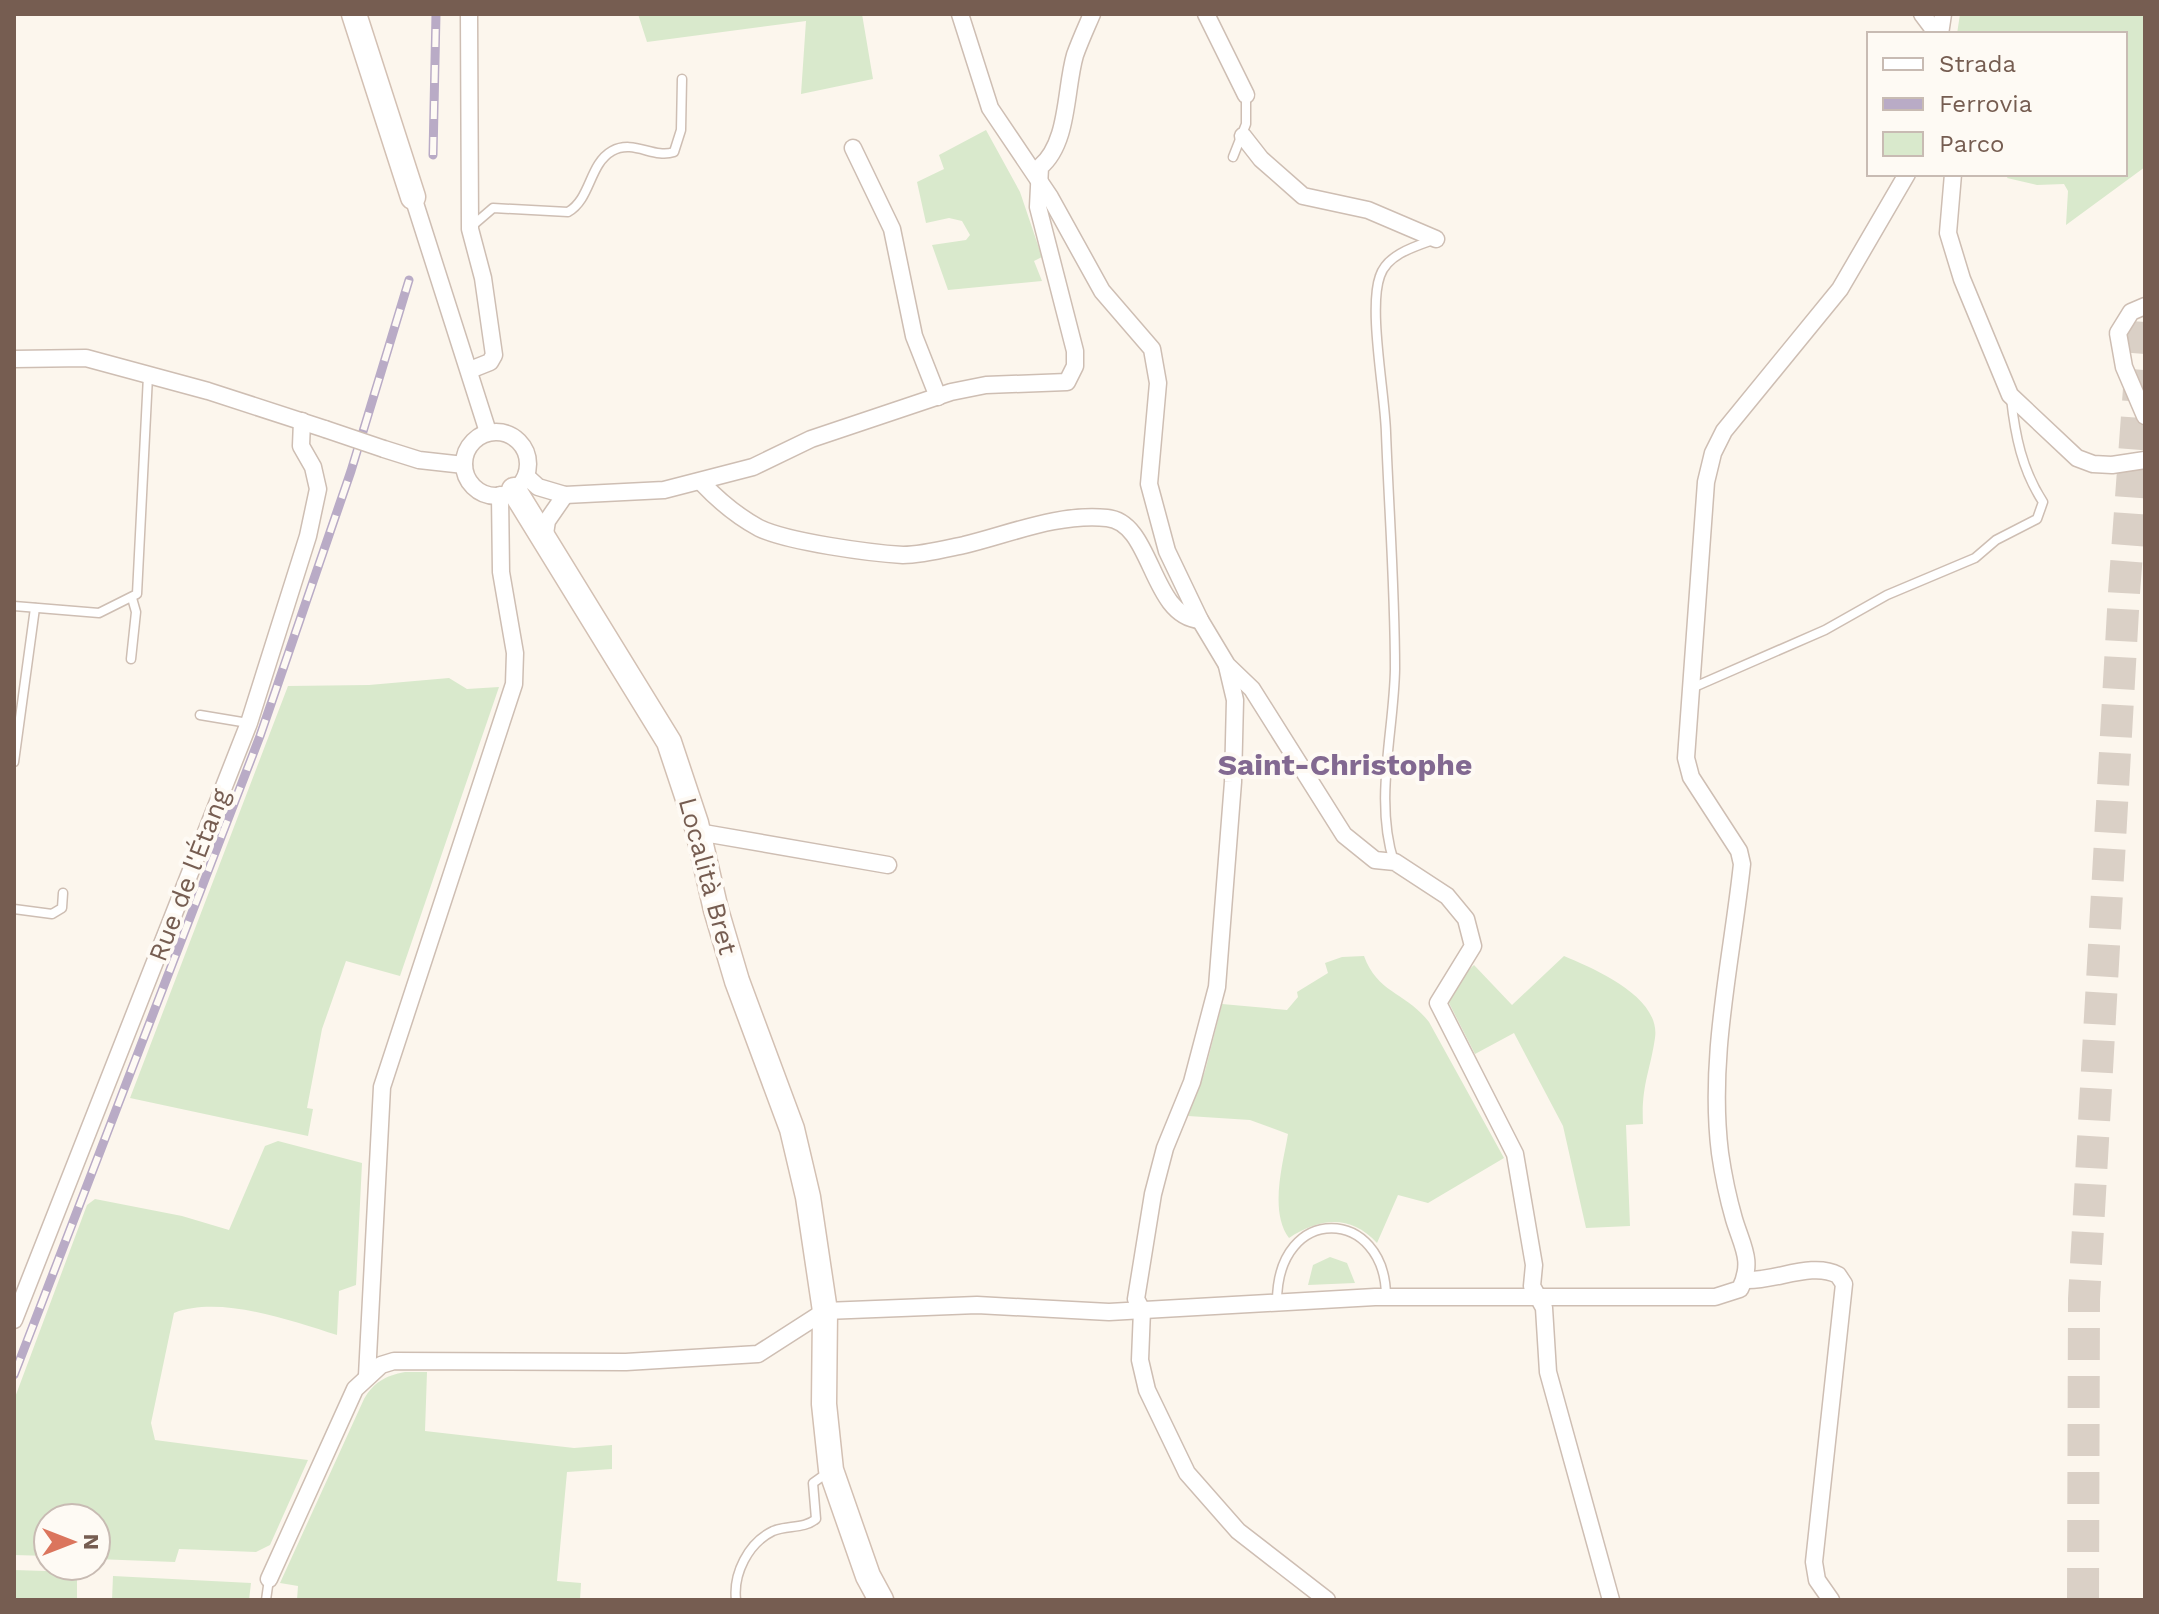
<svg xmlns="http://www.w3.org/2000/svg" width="2159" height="1614" viewBox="0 0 2159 1614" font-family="'Work Sans',sans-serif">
	<rect width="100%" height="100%" fill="#fcf6ed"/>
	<!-- green -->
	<g fill="#d9e9cc">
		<path d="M 638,14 L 862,14 L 873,79 L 801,94 L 806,21 L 647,42 Z"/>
		<path d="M 1960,14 L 2145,14 L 2145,167 L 2066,225 L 2068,191 L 2064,184 L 2037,185 L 2007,178 L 2009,174 L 2125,174 L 2125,34 L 1957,34 Z"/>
		<path d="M 986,130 L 1020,192 L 1042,257 L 1034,261 L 1042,281 L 948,290 L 932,245 L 966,240 L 970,235 L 962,221 L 949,218 L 926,223 L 917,182 L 944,169 L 939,155 Z"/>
		<path d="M 449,678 L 467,689 L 499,687 L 400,976 L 346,961 L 322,1029 L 307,1108 L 313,1109 L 308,1136 L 130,1098 L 288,686 L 369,685 Z"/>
		<path d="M 1364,956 C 1378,994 1406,992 1429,1022 L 1504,1158 L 1428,1203 L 1398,1195 L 1377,1243 C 1350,1214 1320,1218 1289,1238 C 1269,1211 1283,1164 1288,1134 L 1250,1120 L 1188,1116 L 1205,1071 L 1222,1004 L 1287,1010 L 1298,997 L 1297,992 L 1328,973 L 1325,963 L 1342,957 Z"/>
		<path d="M 1564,956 C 1595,969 1661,997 1655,1038 C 1650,1072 1641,1086 1643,1124 L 1626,1125 L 1630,1226 L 1586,1228 L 1563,1126 L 1514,1033 L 1475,1054 L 1448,1001 L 1462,976 L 1474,965 L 1512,1005 Z"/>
		<path d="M 278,1141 L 362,1163 L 356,1285 L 339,1291 L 337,1335 C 292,1321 221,1295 174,1313 L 151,1423 L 155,1440 L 308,1460 L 270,1545 L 256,1552 L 179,1549 L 175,1562 L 96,1559 L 96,1518 L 48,1518 L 48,1556 L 14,1555 L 14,1400 L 87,1205 L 95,1199 L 182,1216 L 229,1230 L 265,1146 Z"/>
		<path d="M 1330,1257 L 1347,1263 L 1355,1283 L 1308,1285 L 1313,1265 Z"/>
		<path d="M 405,1372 L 427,1372 L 425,1431 L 574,1448 L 612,1445 L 612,1469 L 567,1472 L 557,1581 L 581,1583 L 580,1600 L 297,1600 L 298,1586 L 280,1583 L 364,1399 C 374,1382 385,1376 405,1372 Z"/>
		<path d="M 14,1570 L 77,1572 L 77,1600 L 14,1600 Z"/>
		<path d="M 113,1576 L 251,1583 L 249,1600 L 112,1600 Z"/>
	</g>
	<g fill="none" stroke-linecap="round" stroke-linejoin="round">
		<!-- highway-tunnel -->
		<path stroke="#dad0c6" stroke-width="32" stroke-dasharray="32 16" stroke-linecap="butt" d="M 2083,1600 L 2084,1299 L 2124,593 L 2145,307"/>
		<defs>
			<g id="lane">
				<path d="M 1233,157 L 1246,124 L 1246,95"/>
				<path d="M 472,226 L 493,208 L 568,212 C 591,199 589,164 612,151 C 634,139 653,159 674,152 L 681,130 L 682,79"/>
				<path d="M 14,606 L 99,613 L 137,594 L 148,376"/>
				<path d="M 131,659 L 136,612 L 132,598"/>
				<path d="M 1692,688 L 1825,630 L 1887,595 L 1975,558 L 1996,540 L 2037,519 L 2043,502 C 2022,470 2015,435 2011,398"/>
				<path d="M 200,715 L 248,723"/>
				<path d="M 14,762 L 35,608"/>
				<path d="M 1394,862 C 1374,801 1394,731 1395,669 C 1395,590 1389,511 1386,433 C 1385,393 1368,309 1380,276 C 1387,255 1413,247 1433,240"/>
				<path d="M 14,909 L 52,914 L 62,908 L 63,893"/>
				<path d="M 1277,1302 C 1277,1202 1386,1207 1386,1297"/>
				<path d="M 266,1600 L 269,1579"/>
				<path d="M 736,1600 C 733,1574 748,1543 773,1531 C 787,1525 804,1529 816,1519 L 813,1483 L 827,1473"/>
			</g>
			<g id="street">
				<path d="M 469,14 L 470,229 L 483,278 L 494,355 L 490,362 L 470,370"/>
				<path d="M 960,14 L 990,108 L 1050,197 L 1102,291 L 1152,349 L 1158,383 L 1149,484 L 1167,551 L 1200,620 L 1227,665 L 1252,689 L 1344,835 L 1375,860 L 1395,862 L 1447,896 L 1466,919 L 1473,946 L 1438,1003 L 1515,1154 L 1534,1265 L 1532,1286 L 1544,1308 L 1548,1372 L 1611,1600"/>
				<path d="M 1206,14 L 1246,95"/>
				<path d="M 1922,14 L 1937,34"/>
				<path d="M 1940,34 L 1943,14"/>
				<path d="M 1243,136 L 1261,159 L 1303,196 L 1368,210 L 1436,239"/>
				<path d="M 853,148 L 892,229 L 914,336 L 938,397"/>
				<path d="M 1953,174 L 1948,233 L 1962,279 L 2010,395 L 2077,458 L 2093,464 L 2112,465 L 2145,460"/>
				<path d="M 413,197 L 488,432"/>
				<path d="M 2145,306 L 2131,312 L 2118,333 L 2124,367 L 2145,416"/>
				<path d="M 14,359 L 86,358 L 208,391 L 325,429"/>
				<circle cx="496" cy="464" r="32"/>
				<path d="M 384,449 L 419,460 L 464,465"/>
				<path d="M 526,476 L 538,487 L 565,495 L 664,490 L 753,467 L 811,439 L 951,392 L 986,385 L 1067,382 L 1075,366 L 1075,351 L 1038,207 L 1040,167 C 1069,143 1065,89 1075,55 C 1080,41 1086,28 1092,14"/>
				<path d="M 702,483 C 719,501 737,516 759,528 C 788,542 870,553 903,555 C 922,555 945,549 964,545 C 1010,534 1058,513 1107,518 C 1153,522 1150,616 1200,620"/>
				<path d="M 544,540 L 547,521 L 565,495"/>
				<path d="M 1227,666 L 1235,700 L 1233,782 L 1217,987 L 1192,1082 L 1165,1148 L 1153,1194 L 1136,1299 L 1142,1310 L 1140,1360 L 1147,1390 L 1187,1473 L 1238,1531 L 1327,1600"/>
				<path d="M 698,832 L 888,865"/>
				<path d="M 1745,1280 C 1774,1282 1812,1261 1838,1275 L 1844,1284 L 1814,1562 L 1817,1580 L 1831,1600"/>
				<path d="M 14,1320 L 249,723 L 308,536 L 318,489 L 313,467 L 301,446 L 302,421"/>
				<path d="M 367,1376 L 382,1087 L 514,684 L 515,653 L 501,572 L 500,495"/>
				<path d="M 269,1579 L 355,1389 L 381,1365 L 394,1361 L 626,1362 L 758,1354 L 825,1311 L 977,1305 L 1109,1312 L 1375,1297 L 1715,1297 L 1740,1289 C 1754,1261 1742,1246 1734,1219 C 1728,1198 1723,1174 1720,1153 C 1708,1057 1732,959 1742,864 L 1739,851 L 1691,777 L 1686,758 L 1706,482 L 1713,453 L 1724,431 L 1840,289 L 1907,174"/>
			</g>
			<g id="secondary">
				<path d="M 354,14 L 413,197"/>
				<path d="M 514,490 L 669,742 L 696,823 L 716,910 L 737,981 L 792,1129 L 808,1197 L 825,1311 L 824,1404 L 831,1470 L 868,1576 L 881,1600"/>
			</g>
		</defs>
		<!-- lane casing -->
		<use href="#lane" stroke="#cebeb3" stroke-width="11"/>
		<!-- street casing -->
		<use href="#street" stroke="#cebeb3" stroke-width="19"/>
		<!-- secondary casing -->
		<use href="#secondary" stroke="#d3c0b3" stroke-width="27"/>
		<!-- lane -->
		<use href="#lane" stroke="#fff" stroke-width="8"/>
		<!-- street -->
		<use href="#street" stroke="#fff" stroke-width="16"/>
		<!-- secondary -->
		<use href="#secondary" stroke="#fff" stroke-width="24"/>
		<defs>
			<g id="rail">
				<path d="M 433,155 L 436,14"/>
				<path d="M 14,1375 L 260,736 L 351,471 L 409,280"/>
			</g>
		</defs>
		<!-- rail casing -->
		<use href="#rail" stroke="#b9abc6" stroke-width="9"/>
		<!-- rail -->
		<use href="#rail" stroke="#fefaf4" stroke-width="6" stroke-dasharray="18" stroke-linecap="butt"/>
		<defs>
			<path id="street-bridge" d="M 325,429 L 384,449"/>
		</defs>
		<!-- street-bridge casing -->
		<use href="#street-bridge" stroke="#cebeb3" stroke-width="19" stroke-linecap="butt"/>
		<!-- street-bridge -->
		<use href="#street-bridge" stroke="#fff" stroke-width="16"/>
	</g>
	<g text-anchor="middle" stroke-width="8" stroke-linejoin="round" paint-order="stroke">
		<!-- street labels -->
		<g font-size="26" fill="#765d51" stroke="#fefaf4">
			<text transform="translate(189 875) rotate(-69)" y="9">Rue de l'Étang</text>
			<text transform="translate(708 876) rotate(75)" y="9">Località Bret</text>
		</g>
		<!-- quarter labels -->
		<g font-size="30" font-weight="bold" fill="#826991" stroke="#fefaf4">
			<text x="1345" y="775">Saint-Christophe</text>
		</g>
	</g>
	<!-- border -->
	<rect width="2159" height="1614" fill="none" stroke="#765d51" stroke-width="32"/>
	<!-- legend -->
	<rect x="1867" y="32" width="260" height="144" fill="#fefaf4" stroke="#c8bbb3" stroke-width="2"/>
	<rect x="1883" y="58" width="40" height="12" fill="#ffffff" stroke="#c8bbb3" stroke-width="2"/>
	<text x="1939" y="72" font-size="24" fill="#765d51">Strada</text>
	<rect x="1883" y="98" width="40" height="12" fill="#b9abc6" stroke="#c8bbb3" stroke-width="2"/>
	<text x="1939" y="112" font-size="24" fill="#765d51">Ferrovia</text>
	<rect x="1883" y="132" width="40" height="24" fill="#d9e9cc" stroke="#c8bbb3" stroke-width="2"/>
	<text x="1939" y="152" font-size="24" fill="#765d51">Parco</text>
	<!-- north arrow -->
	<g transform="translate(72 1542) rotate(90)"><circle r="38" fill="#fefaf4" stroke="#c8bbb3" stroke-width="2"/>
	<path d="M0-6L14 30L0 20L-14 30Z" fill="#db755d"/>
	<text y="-12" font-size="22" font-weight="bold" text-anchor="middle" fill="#765d51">N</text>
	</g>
</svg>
